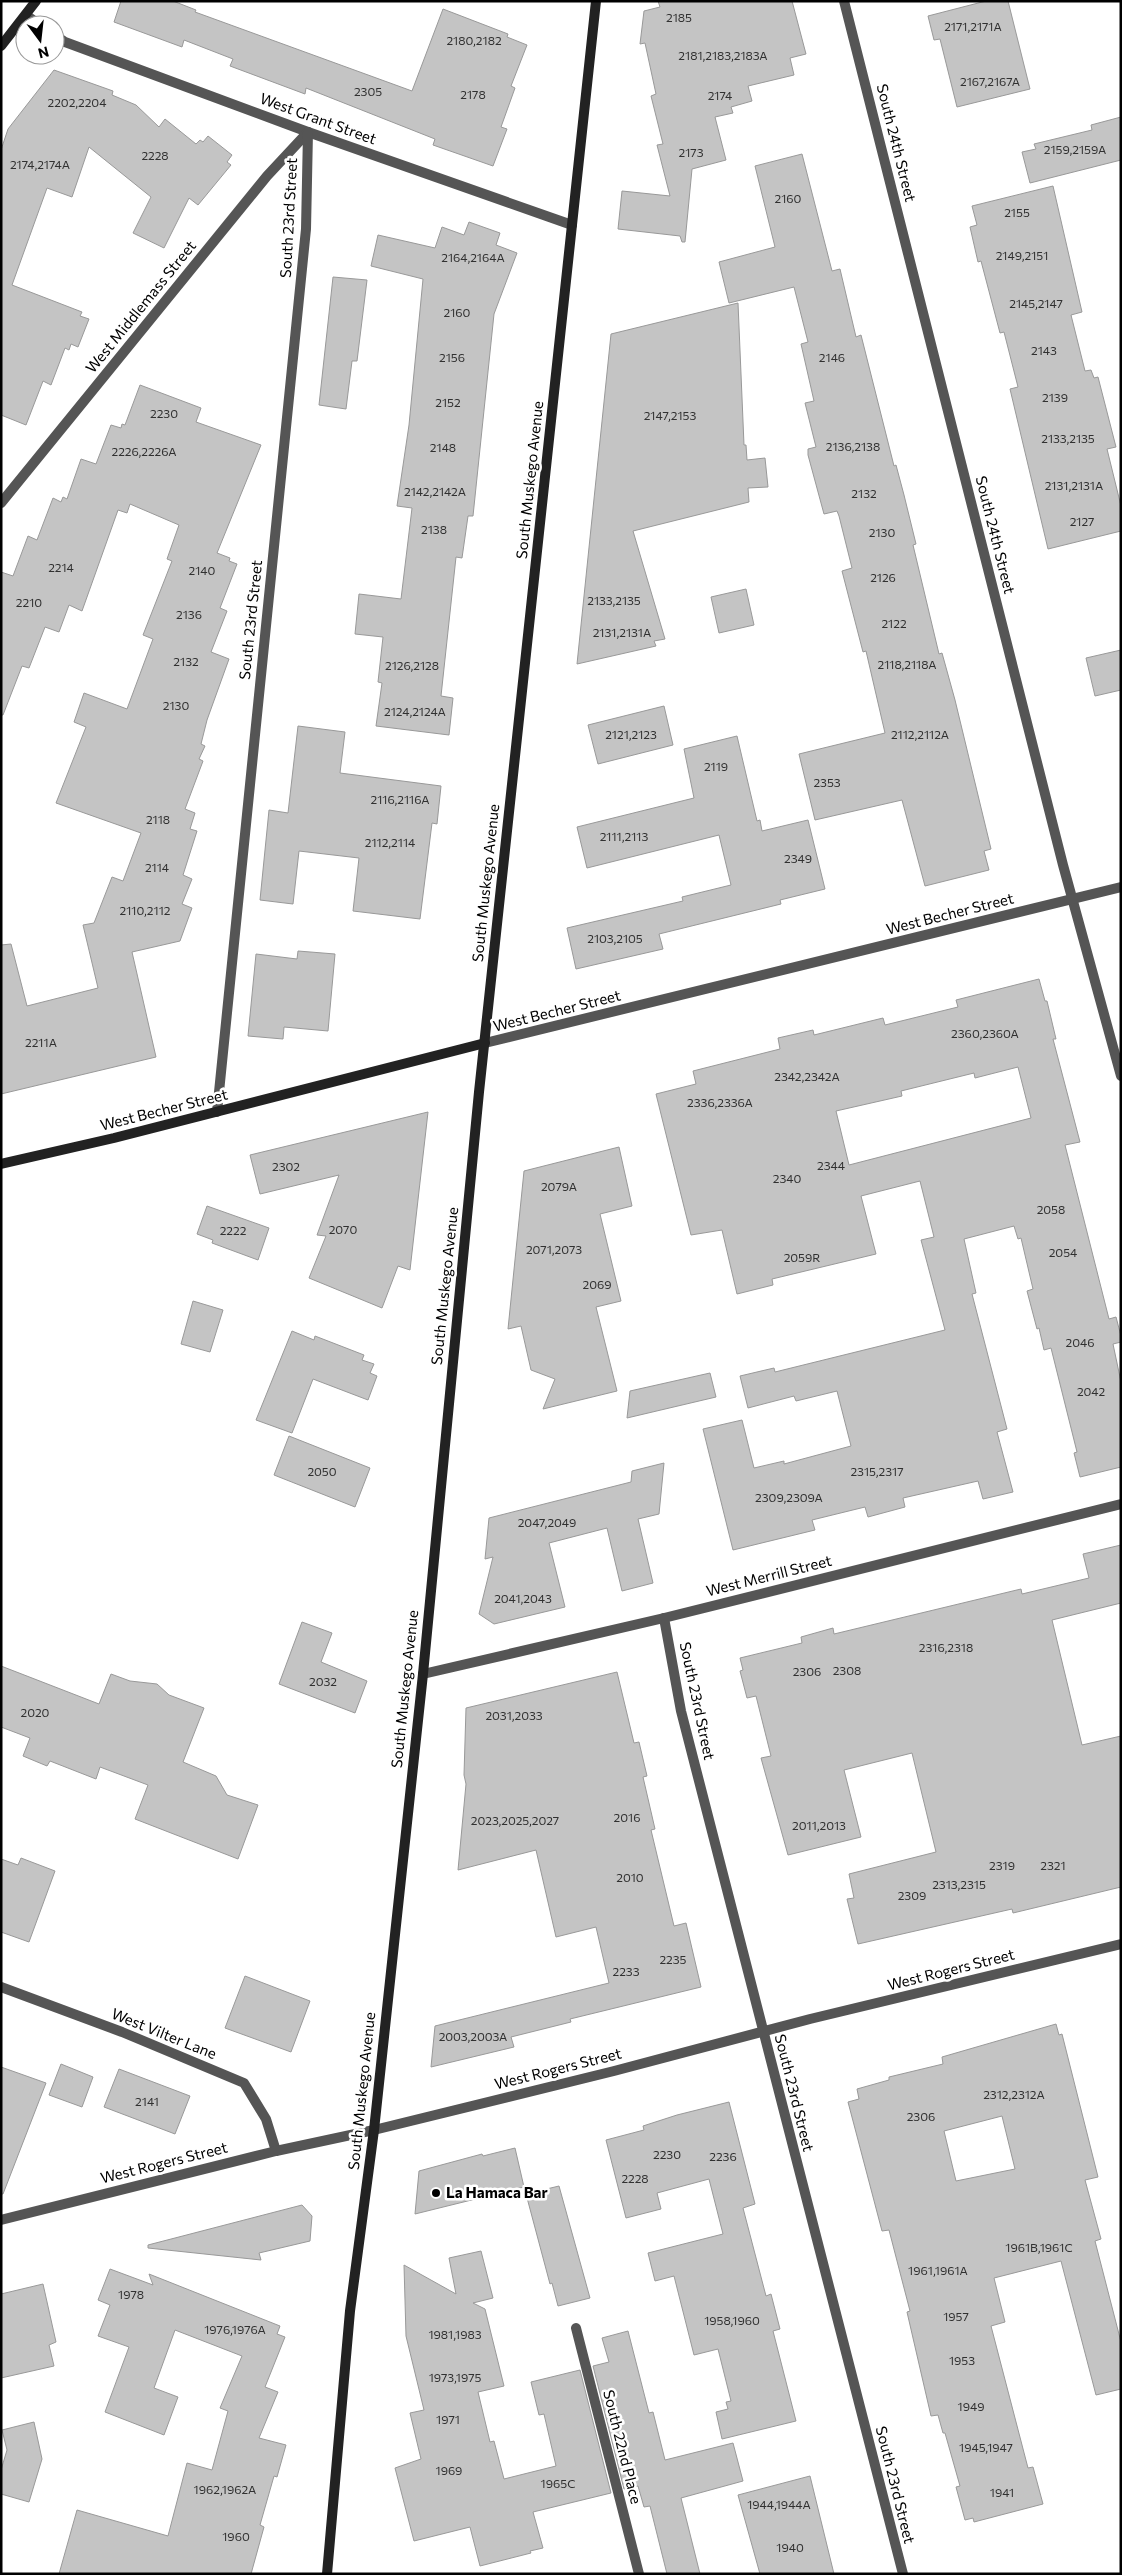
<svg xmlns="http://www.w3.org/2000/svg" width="1122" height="2575" viewBox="0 0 1122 2575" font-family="Commissioner,sans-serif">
	<rect width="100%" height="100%" fill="#fff"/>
	<!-- building -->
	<g fill="#c4c4c4" stroke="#999" fill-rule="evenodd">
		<path d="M 121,1 L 173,1 L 196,10 L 195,12 L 412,91 L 443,9 L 508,34 L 507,37 L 527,45 L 511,86 L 515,88 L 501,127 L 507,129 L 493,166 L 433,145 L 435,139 L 306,88 L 305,94 L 230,66 L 233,59 L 184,40 L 182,47 L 114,22 Z"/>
		<path d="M 658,1 L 792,1 L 806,54 L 790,58 L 794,75 L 748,86 L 752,101 L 731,107 L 733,113 L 715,117 L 726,160 L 692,169 L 685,242 L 682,242 L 680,236 L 618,229 L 622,191 L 670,196 L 657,145 L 663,144 L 651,96 L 656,94 L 645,43 L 640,44 L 644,11 L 660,7 Z"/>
		<path d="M 986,1 L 1008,1 L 1030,89 L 957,107 L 940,39 L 934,40 L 928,16 Z"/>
		<path d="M 54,70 L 113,91 L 112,95 L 136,105 L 159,127 L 165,119 L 196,144 L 200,140 L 203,142 L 208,136 L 232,155 L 227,162 L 231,165 L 198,205 L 189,198 L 164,248 L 133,233 L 151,197 L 89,147 L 72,197 L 47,188 L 12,285 L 82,312 L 80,316 L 89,319 L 78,347 L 71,344 L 69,350 L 65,348 L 51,385 L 43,381 L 26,425 L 1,415 L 1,150 L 8,129 Z"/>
		<path d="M 1121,117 L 1121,160 L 1030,183 L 1022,152 L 1036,149 L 1034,144 L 1092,130 L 1091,125 Z"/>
		<path d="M 802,154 L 832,271 L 840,269 L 856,337 L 861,335 L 894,466 L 896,465 L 904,495 L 916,544 L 913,545 L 939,654 L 942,653 L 955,700 L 991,849 L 984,851 L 989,870 L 925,886 L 902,800 L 815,820 L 799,754 L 885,733 L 866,651 L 863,652 L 842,571 L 852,568 L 839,516 L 837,511 L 824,514 L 808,455 L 808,449 L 816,447 L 805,403 L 814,401 L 801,344 L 808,342 L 794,287 L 729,303 L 719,262 L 775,247 L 755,166 Z"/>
		<path d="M 1053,186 L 1082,312 L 1071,315 L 1085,371 L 1091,370 L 1094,378 L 1098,377 L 1116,447 L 1107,449 L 1121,506 L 1121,531 L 1048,549 L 1010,389 L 1018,387 L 1004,332 L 1000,333 L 981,261 L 978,262 L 970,227 L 977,225 L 972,206 Z"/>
		<path d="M 469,222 L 500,233 L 496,245 L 517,253 L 494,314 L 473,516 L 468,516 L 462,558 L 456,557 L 441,696 L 453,698 L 449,735 L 376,726 L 382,683 L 378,682 L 383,637 L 355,634 L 359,594 L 401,599 L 412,508 L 397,506 L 409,425 L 423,279 L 371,266 L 378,235 L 435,248 L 442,227 L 464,235 Z"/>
		<path d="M 333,277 L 367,280 L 357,361 L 352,361 L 346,409 L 319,405 Z"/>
		<path d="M 738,303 L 744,445 L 746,445 L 747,460 L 765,458 L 768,487 L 748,488 L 749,502 L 633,531 L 665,639 L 654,641 L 656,646 L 577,664 L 611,334 Z"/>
		<path d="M 140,385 L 201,408 L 196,422 L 261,445 L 217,553 L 230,558 L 229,561 L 237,564 L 220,608 L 227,611 L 211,652 L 229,659 L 207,720 L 201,744 L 205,746 L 199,759 L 203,761 L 185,809 L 195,813 L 190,829 L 197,831 L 183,875 L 192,879 L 182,904 L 192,908 L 180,941 L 132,952 L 156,1057 L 1,1094 L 1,945 L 11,944 L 27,1006 L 98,988 L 83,925 L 94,923 L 112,877 L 123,881 L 141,833 L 56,803 L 86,727 L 74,722 L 84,693 L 127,709 L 153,639 L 143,635 L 172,561 L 167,559 L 179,525 L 130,504 L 127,513 L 118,510 L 82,611 L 69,605 L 59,632 L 45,627 L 29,668 L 22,666 L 3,715 L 1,715 L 1,572 L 13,576 L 28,536 L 37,540 L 53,498 L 61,502 L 63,497 L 67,499 L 81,459 L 96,464 L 111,425 L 121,428 L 122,424 L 125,425 Z"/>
		<path d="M 746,589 L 754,625 L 719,633 L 711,597 Z"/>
		<path d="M 1121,650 L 1121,690 L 1095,696 L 1086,658 Z"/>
		<path d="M 664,706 L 673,745 L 598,764 L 588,725 Z"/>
		<path d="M 298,726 L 345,732 L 340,773 L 441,786 L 437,824 L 432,823 L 420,919 L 353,911 L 359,858 L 299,851 L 293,904 L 260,900 L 269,810 L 288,813 Z"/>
		<path d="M 737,736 L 757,821 L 760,820 L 762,831 L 808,820 L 825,889 L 780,900 L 781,904 L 659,934 L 663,949 L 576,969 L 567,928 L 683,901 L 682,897 L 731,885 L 719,835 L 587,868 L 577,827 L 694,798 L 684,749 Z"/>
		<path d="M 298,951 L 335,954 L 328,1031 L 284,1027 L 283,1039 L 248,1036 L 256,954 L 297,959 Z"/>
		<path d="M 1039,979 L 1045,1001 L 1047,1001 L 1056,1039 L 1053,1039 L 1080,1142 L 1065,1145 L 1109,1319 L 1116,1317 L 1121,1336 L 1121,1342 L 1113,1344 L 1121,1382 L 1121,1467 L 1080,1477 L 1074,1453 L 1077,1452 L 1051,1348 L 1044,1350 L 1039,1328 L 1037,1329 L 1027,1291 L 1033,1289 L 1021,1238 L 1018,1239 L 1014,1226 L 964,1239 L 976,1293 L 972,1294 L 1007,1429 L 997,1432 L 1013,1492 L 983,1499 L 978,1481 L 903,1498 L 905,1507 L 868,1517 L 865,1507 L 812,1520 L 815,1530 L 733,1550 L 703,1429 L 742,1420 L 754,1468 L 784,1461 L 784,1464 L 851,1446 L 837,1391 L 796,1401 L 794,1396 L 748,1408 L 740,1376 L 774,1368 L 775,1372 L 945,1330 L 921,1240 L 934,1237 L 920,1181 L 861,1196 L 876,1254 L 772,1279 L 773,1285 L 737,1294 L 722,1230 L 691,1235 L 656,1094 L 696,1084 L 693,1071 L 780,1049 L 778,1038 L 813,1030 L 814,1035 L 883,1018 L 885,1025 L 958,1007 L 956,1000 ZM 1018,1067 L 1031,1118 L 849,1165 L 836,1111 L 902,1096 L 901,1091 L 974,1073 L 975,1078 Z"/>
		<path d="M 428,1112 L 410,1270 L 398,1266 L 382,1308 L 309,1278 L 326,1236 L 317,1235 L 339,1175 L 260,1194 L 250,1155 Z"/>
		<path d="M 619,1147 L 632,1206 L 600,1214 L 621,1301 L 596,1307 L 617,1391 L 543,1409 L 555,1379 L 531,1370 L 521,1326 L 508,1329 L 524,1171 Z"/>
		<path d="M 207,1206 L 269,1228 L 258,1260 L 212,1243 L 213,1240 L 197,1234 Z"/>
		<path d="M 193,1301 L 223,1310 L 210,1352 L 181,1344 Z"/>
		<path d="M 292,1331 L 314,1340 L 315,1336 L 364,1355 L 362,1360 L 374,1364 L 370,1373 L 377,1376 L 368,1400 L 313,1379 L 292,1433 L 256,1420 Z"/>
		<path d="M 710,1373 L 716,1397 L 627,1418 L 630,1391 Z"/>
		<path d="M 289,1436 L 370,1468 L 355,1507 L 274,1475 Z"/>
		<path d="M 664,1463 L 659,1514 L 638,1519 L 653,1583 L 622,1591 L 607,1528 L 549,1543 L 565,1607 L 494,1624 L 479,1614 L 493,1557 L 485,1559 L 489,1518 L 631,1482 L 632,1471 Z"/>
		<path d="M 1121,1545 L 1121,1603 L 1052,1620 L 1082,1745 L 1121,1736 L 1121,1887 L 1013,1913 L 1012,1909 L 858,1944 L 847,1899 L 854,1898 L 849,1874 L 936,1852 L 912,1753 L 844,1770 L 861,1837 L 788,1855 L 761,1758 L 771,1756 L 756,1696 L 747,1698 L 740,1671 L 743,1670 L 740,1658 L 802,1643 L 801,1637 L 833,1628 L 834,1634 L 1021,1589 L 1022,1594 L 1089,1578 L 1083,1554 Z"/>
		<path d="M 302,1622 L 332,1633 L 321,1662 L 367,1681 L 355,1713 L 279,1684 Z"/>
		<path d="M 1,1666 L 99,1704 L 111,1674 L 130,1681 L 157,1684 L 169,1695 L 204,1708 L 183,1762 L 216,1776 L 227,1795 L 258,1805 L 238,1859 L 135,1819 L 148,1785 L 100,1767 L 96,1779 L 50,1761 L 47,1766 L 23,1756 L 30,1738 L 1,1727 Z"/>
		<path d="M 617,1672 L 634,1743 L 639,1742 L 647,1776 L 643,1777 L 655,1829 L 651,1830 L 674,1926 L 686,1923 L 701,1987 L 570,2019 L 571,2022 L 511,2037 L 514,2047 L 431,2067 L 435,2026 L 609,1983 L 596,1927 L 556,1937 L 536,1850 L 458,1870 L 466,1784 L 464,1775 L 466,1708 Z"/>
		<path d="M 21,1858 L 55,1871 L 29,1942 L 1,1932 L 1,1859 L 18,1865 Z"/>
		<path d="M 245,1976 L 310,2001 L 291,2052 L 225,2028 Z"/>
		<path d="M 1056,2024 L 1059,2035 L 1062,2034 L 1098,2177 L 1085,2180 L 1101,2239 L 1095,2241 L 1121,2342 L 1121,2389 L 1096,2395 L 1061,2261 L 994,2278 L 1005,2322 L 991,2326 L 1028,2468 L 1033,2467 L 1043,2504 L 974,2522 L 973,2518 L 965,2520 L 956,2487 L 960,2486 L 945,2433 L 943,2433 L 938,2415 L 931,2416 L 907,2312 L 910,2311 L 889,2230 L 882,2231 L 848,2102 L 859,2099 L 857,2089 L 889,2080 L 889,2077 L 943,2064 L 942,2057 ZM 1002,2116 L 1015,2169 L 956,2181 L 944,2131 Z"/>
		<path d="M 61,2064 L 93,2077 L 82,2107 L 49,2095 Z"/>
		<path d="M 1,2067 L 46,2083 L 3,2194 L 1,2194 Z"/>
		<path d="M 119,2069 L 190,2096 L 175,2134 L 104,2107 Z"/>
		<path d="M 729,2102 L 755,2204 L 743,2208 L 766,2296 L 771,2294 L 780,2329 L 773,2331 L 796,2421 L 722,2439 L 716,2412 L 728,2409 L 726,2402 L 731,2401 L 718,2349 L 694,2355 L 674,2276 L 655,2281 L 648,2253 L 723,2234 L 709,2179 L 657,2193 L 661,2209 L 626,2218 L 606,2140 L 644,2130 L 643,2126 L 677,2115 Z"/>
		<path d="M 515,2148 L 524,2187 L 415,2214 L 419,2171 L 482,2154 L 483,2156 Z"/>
		<path d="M 559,2186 L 590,2298 L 558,2306 L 552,2283 L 550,2284 L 526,2194 Z"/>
		<path d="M 302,2205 L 312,2216 L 310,2241 L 259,2253 L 261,2260 L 148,2248 L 148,2245 Z"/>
		<path d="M 481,2251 L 493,2298 L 473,2303 L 485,2309 L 504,2386 L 478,2392 L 490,2442 L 494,2441 L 504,2479 L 556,2466 L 544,2414 L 539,2415 L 531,2382 L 580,2370 L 611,2493 L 533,2512 L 543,2548 L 530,2551 L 531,2553 L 480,2566 L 470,2527 L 414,2541 L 395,2468 L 421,2459 L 410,2413 L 424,2410 L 406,2336 L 404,2265 L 456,2294 L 449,2258 Z"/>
		<path d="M 110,2269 L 153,2285 L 149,2274 L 280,2326 L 277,2334 L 285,2337 L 265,2387 L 278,2392 L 259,2438 L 286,2445 L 277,2477 L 274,2476 L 260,2525 L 264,2527 L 251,2574 L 59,2574 L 77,2510 L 168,2536 L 187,2463 L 212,2470 L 228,2411 L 220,2408 L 242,2356 L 175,2330 L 154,2388 L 178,2397 L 164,2435 L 105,2412 L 129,2347 L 98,2336 L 110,2305 L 98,2300 Z"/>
		<path d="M 43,2284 L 56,2342 L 49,2345 L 54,2366 L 1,2378 L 1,2294 Z"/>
		<path d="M 628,2331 L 649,2413 L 653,2412 L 665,2460 L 733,2443 L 743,2481 L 681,2498 L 700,2574 L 667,2574 L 650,2506 L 644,2507 L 638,2486 L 624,2489 L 593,2366 L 609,2362 L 602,2338 Z"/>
		<path d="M 34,2422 L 42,2459 L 29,2502 L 1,2494 L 1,2470 L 7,2450 L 2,2430 Z"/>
		<path d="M 810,2476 L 834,2574 L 760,2574 L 738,2495 Z"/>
	</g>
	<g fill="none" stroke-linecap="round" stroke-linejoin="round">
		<!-- street -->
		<g stroke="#555" stroke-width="10">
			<path d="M 844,1 L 1063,865 L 1121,1076"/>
			<path d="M 26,15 L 40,25"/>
			<path d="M 55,35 L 65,42 L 308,132 L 572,225"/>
			<path d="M 1,503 L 267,176 L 308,132"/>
			<path d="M 485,1043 L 1121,887"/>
			<path d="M 217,1112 L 306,229 L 308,132"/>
			<path d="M 664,1618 L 681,1711 L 903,2574"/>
			<path d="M 423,1674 L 664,1618 L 1121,1504"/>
			<path d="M 1,1987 L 122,2032 L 244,2083 L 266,2119 L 276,2151"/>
			<path d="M 1,2220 L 276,2151 L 374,2130 L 614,2071 L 810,2019 L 1121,1944"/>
			<path d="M 576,2328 L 639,2574"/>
		</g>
		<!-- secondary -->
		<g stroke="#222" stroke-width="10">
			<path d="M 1,46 L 36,1"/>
			<path d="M 1,1164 L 114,1138 L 485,1043"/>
			<path d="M 327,2574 L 350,2311 L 374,2130 L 423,1674 L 479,1092 L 596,1"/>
		</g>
	</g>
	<!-- markers -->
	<circle fill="#000" stroke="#fff" stroke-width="2" cx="436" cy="2193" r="5"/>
	<g text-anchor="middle" stroke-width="5" stroke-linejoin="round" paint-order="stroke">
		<!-- number labels -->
		<g font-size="12" fill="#313131">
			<text x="679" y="22">2185</text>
			<text x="973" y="31">2171,2171A</text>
			<text x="474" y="45">2180,2182</text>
			<text x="723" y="60">2181,2183,2183A</text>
			<text x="990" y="86">2167,2167A</text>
			<text x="368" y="96">2305</text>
			<text x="473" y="99">2178</text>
			<text x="720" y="100">2174</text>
			<text x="77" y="107">2202,2204</text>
			<text x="1075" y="154">2159,2159A</text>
			<text x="691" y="157">2173</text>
			<text x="155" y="160">2228</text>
			<text x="40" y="169">2174,2174A</text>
			<text x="788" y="203">2160</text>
			<text x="1017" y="217">2155</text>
			<text x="1022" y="260">2149,2151</text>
			<text x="473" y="262">2164,2164A</text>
			<text x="1036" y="308">2145,2147</text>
			<text x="457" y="317">2160</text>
			<text x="1044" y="355">2143</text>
			<text x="452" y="362">2156</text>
			<text x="832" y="362">2146</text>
			<text x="1055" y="402">2139</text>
			<text x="448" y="407">2152</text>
			<text x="164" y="418">2230</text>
			<text x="670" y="420">2147,2153</text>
			<text x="1068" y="443">2133,2135</text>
			<text x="853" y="451">2136,2138</text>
			<text x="443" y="452">2148</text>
			<text x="144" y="456">2226,2226A</text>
			<text x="1074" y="490">2131,2131A</text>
			<text x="435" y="496">2142,2142A</text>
			<text x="864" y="498">2132</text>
			<text x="1082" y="526">2127</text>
			<text x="434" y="534">2138</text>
			<text x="882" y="537">2130</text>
			<text x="61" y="572">2214</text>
			<text x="202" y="575">2140</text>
			<text x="883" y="582">2126</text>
			<text x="614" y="605">2133,2135</text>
			<text x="29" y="607">2210</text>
			<text x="189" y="619">2136</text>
			<text x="894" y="628">2122</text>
			<text x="622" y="637">2131,2131A</text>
			<text x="186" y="666">2132</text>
			<text x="907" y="669">2118,2118A</text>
			<text x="412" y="670">2126,2128</text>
			<text x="176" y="710">2130</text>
			<text x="415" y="716">2124,2124A</text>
			<text x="631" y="739">2121,2123</text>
			<text x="920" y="739">2112,2112A</text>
			<text x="716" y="771">2119</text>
			<text x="827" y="787">2353</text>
			<text x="400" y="804">2116,2116A</text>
			<text x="158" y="824">2118</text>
			<text x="624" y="841">2111,2113</text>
			<text x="390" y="847">2112,2114</text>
			<text x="798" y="863">2349</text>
			<text x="157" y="872">2114</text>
			<text x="145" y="915">2110,2112</text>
			<text x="615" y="943">2103,2105</text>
			<text x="985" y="1038">2360,2360A</text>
			<text x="41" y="1047">2211A</text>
			<text x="807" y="1081">2342,2342A</text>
			<text x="720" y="1107">2336,2336A</text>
			<text x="831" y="1170">2344</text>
			<text x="286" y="1171">2302</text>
			<text x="787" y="1183">2340</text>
			<text x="559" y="1191">2079A</text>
			<text x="1051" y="1214">2058</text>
			<text x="343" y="1234">2070</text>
			<text x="233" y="1235">2222</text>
			<text x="554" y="1254">2071,2073</text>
			<text x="1063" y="1257">2054</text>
			<text x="802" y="1262">2059R</text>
			<text x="597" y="1289">2069</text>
			<text x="1080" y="1347">2046</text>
			<text x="1091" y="1396">2042</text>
			<text x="322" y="1476">2050</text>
			<text x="877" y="1476">2315,2317</text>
			<text x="789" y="1502">2309,2309A</text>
			<text x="547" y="1527">2047,2049</text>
			<text x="523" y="1603">2041,2043</text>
			<text x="946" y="1652">2316,2318</text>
			<text x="847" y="1675">2308</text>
			<text x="807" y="1676">2306</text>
			<text x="323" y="1686">2032</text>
			<text x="35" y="1717">2020</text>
			<text x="514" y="1720">2031,2033</text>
			<text x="627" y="1822">2016</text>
			<text x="515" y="1825">2023,2025,2027</text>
			<text x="819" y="1830">2011,2013</text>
			<text x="1002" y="1870">2319</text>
			<text x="1053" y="1870">2321</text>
			<text x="630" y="1882">2010</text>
			<text x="959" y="1889">2313,2315</text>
			<text x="912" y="1900">2309</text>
			<text x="673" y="1964">2235</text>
			<text x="626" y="1976">2233</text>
			<text x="473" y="2041">2003,2003A</text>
			<text x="1014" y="2099">2312,2312A</text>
			<text x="147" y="2106">2141</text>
			<text x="921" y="2121">2306</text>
			<text x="667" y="2159">2230</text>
			<text x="723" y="2161">2236</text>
			<text x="635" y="2183">2228</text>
			<text x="1039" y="2252">1961B,1961C</text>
			<text x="938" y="2275">1961,1961A</text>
			<text x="131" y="2299">1978</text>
			<text x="956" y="2321">1957</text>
			<text x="732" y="2325">1958,1960</text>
			<text x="235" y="2334">1976,1976A</text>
			<text x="455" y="2339">1981,1983</text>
			<text x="962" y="2365">1953</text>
			<text x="455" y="2382">1973,1975</text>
			<text x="971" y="2411">1949</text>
			<text x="448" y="2424">1971</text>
			<text x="986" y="2452">1945,1947</text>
			<text x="449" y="2475">1969</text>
			<text x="558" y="2488">1965C</text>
			<text x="225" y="2494">1962,1962A</text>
			<text x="1002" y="2497">1941</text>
			<text x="779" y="2509">1944,1944A</text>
			<text x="236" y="2541">1960</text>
			<text x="790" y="2552">1940</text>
		</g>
		<!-- street labels -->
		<g font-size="15" fill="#000" stroke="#fff">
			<text transform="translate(318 119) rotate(20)" y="5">West Grant Street</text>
			<text transform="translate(896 143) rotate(76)" y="5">South 24th Street</text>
			<text transform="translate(289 218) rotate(-87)" y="5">South 23rd Street</text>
			<text transform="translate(141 307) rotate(-51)" y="5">West Middlemass Street</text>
			<text transform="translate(530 480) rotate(-84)" y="5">South Muskego Avenue</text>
			<text transform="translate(995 535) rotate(76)" y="5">South 24th Street</text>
			<text transform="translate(251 620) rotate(-84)" y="5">South 23rd Street</text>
			<text transform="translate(486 883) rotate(-84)" y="5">South Muskego Avenue</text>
			<text transform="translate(950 914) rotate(-14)" y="5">West Becher Street</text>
			<text transform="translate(557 1011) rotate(-14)" y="5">West Becher Street</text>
			<text transform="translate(164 1110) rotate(-14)" y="5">West Becher Street</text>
			<text transform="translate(445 1286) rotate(-84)" y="5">South Muskego Avenue</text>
			<text transform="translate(769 1576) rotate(-14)" y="5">West Merrill Street</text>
			<text transform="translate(405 1689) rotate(-84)" y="5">South Muskego Avenue</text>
			<text transform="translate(697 1701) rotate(78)" y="5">South 23rd Street</text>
			<text transform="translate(951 1970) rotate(-14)" y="5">West Rogers Street</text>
			<text transform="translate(164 2034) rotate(22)" y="5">West Vilter Lane</text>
			<text transform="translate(558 2069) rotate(-14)" y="5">West Rogers Street</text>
			<text transform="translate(362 2091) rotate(-84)" y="5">South Muskego Avenue</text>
			<text transform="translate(794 2093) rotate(76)" y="5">South 23rd Street</text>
			<text transform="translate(164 2163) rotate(-14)" y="5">West Rogers Street</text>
			<text transform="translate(622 2447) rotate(76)" y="5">South 22nd Place</text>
			<text transform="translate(895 2485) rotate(76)" y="5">South 23rd Street</text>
		</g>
		<!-- poi labels -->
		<g font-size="15" font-weight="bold" fill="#000" stroke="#fff" text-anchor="start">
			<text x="446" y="2198">La Hamaca Bar</text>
		</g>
	</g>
	<!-- border -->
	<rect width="1122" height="2575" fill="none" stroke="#000000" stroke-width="5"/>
	<!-- north arrow -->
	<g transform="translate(40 40) rotate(165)"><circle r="24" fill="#ffffff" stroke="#999999"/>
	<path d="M0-4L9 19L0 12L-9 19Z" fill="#000000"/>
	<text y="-8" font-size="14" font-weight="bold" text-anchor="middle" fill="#000000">N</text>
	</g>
</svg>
